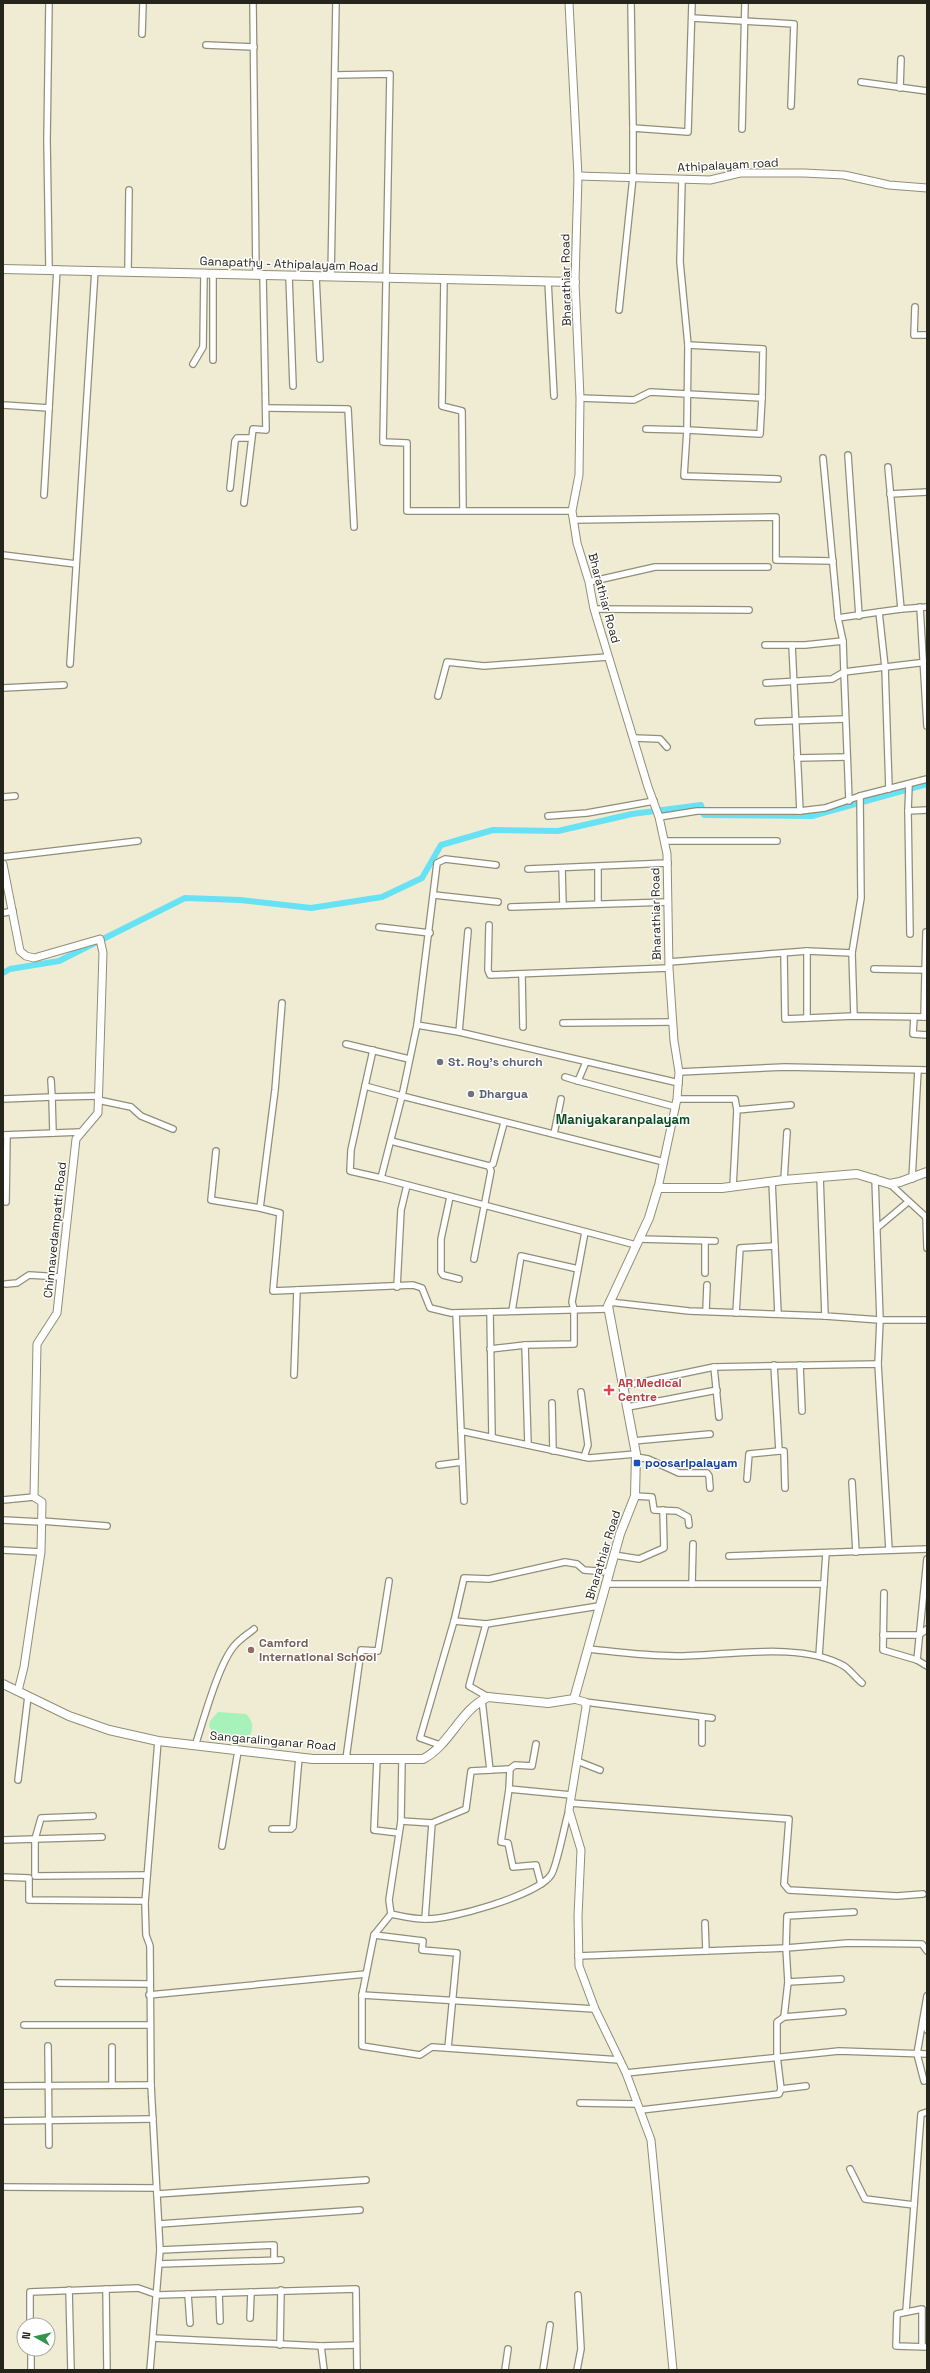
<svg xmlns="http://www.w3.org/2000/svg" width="930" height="2373" viewBox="0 0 930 2373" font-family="'Space Grotesk',sans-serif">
	<rect width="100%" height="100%" fill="#f0ecd3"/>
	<!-- green -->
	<path fill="#a7f1bb" d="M 218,1712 L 246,1714 C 255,1722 254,1733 245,1741 L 215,1736 L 209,1726 L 210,1721 Z"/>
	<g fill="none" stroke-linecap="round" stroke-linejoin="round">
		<!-- canal -->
		<path stroke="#67e2f5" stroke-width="6" d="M 3,973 L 10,969 L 59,961 L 185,898 L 240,900 L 311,908 L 382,897 L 422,878 L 441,845 L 493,830 L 558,831 L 632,814 L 701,805 L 704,815 L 812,816 L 927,784"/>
		<defs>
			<g id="minor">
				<path d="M 253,3 L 256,275"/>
				<path d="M 631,3 L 633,128"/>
				<path d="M 692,18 L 794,24 L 791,106"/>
				<path d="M 142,34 L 143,3"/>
				<path d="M 206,45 L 254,47"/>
				<path d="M 335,75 L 390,74 L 383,442 L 407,443 L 407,511 L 572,511"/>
				<path d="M 861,82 L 927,91"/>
				<path d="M 900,88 L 901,59"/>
				<path d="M 742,129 L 745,3"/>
				<path d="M 49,268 L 47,140 L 49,3"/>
				<path d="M 128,271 L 129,190"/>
				<path d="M 289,276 L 293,386"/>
				<path d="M 316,277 L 320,359"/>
				<path d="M 331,277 L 336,3"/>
				<path d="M 444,279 L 442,406 L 462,411 L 463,510"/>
				<path d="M 548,281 L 554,396"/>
				<path d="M 915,307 L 914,335 L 927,335"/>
				<path d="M 619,310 L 633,177 L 633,128 L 688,132 L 692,3"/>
				<path d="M 688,345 L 763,349 L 762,398"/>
				<path d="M 213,360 L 213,274"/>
				<path d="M 193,364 L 203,347 L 204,273"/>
				<path d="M 580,398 L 634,400 L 650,392 L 762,398 L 760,434 L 687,430 L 688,345 L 680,262 L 682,180"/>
				<path d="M 3,405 L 49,408"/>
				<path d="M 266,408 L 348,409 L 354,527"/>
				<path d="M 646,429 L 687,430 L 684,476 L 778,479"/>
				<path d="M 848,455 L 859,616"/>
				<path d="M 823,458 L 838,618"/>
				<path d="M 888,467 L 901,609 L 927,607"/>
				<path d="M 230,488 L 235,441 L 237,438 L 251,438"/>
				<path d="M 890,494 L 927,492"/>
				<path d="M 44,495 L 57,269"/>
				<path d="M 244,503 L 253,429 L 266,430 L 263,275"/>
				<path d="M 573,520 L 776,517 L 776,560 L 833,561"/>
				<path d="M 3,555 L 76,564"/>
				<path d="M 589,582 L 655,567 L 768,567"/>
				<path d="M 920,607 L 927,726"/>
				<path d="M 594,609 L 749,610"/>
				<path d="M 765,645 L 805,645 L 843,641"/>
				<path d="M 792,645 L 800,811"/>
				<path d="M 70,664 L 95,270"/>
				<path d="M 766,683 L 832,679 L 844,672 L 843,641 L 838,618 L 879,612"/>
				<path d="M 3,688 L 64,685"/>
				<path d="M 438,696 L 447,662 L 484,666 L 608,657"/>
				<path d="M 758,722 L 845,719"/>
				<path d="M 634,738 L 660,739 L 667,747"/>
				<path d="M 797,758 L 847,757"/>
				<path d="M 909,784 L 908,811 L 927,810"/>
				<path d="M 889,789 L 885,667 L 879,612 L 901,609"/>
				<path d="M 3,797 L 15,796"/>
				<path d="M 849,801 L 844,672 L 927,662"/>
				<path d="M 908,811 L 910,934"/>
				<path d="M 548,816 L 587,813 L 654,801"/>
				<path d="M 659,817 L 697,811 L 800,811 L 825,808 L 860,796 L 927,779"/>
				<path d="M 665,841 L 777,841"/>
				<path d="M 3,857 L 138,841"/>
				<path d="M 496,865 L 445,859 L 437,863 L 417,1025 L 459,1032 L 679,1083"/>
				<path d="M 598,867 L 598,904"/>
				<path d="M 562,868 L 563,905"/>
				<path d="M 528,869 L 668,863"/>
				<path d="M 434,895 L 498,902"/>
				<path d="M 511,907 L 668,902"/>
				<path d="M 3,913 L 13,911"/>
				<path d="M 489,925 L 488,970 L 490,975 L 669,968"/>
				<path d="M 379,927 L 430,933"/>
				<path d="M 784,954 L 785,1019 L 854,1016 L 927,1017"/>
				<path d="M 669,962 L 807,951 L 852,953"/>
				<path d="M 874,969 L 925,970"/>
				<path d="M 522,975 L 523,1027"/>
				<path d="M 282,1003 L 275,1090 L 260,1208 L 280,1213 L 273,1291 L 413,1285 L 422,1288 L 430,1308 L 451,1313 L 608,1309"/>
				<path d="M 854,1016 L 852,953 L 861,898 L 860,796"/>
				<path d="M 914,1017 L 913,1034 L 927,1035"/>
				<path d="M 924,1017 L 926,932"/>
				<path d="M 807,1018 L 807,951"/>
				<path d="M 563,1023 L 673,1022"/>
				<path d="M 417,1025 L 402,1096 L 365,1086 L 351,1150 L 350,1171 L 381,1178 L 402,1096 L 664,1162"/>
				<path d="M 459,1032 L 468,931"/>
				<path d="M 346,1044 L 409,1059"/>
				<path d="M 679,1072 L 785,1067 L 927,1070"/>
				<path d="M 565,1077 L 578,1081 L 586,1062"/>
				<path d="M 578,1081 L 676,1107"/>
				<path d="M 365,1086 L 373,1050"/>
				<path d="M 3,1099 L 52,1097 L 51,1080"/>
				<path d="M 677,1099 L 735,1099 L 737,1110"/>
				<path d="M 98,1100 L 131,1107 L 141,1116 L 173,1129"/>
				<path d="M 53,1133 L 52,1097 L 98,1096"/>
				<path d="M 554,1134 L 561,1099"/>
				<path d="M 3,1135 L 81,1132"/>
				<path d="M 391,1141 L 489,1166"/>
				<path d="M 216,1151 L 211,1200 L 260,1208"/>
				<path d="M 820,1176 L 825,1316 L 880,1320 L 927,1320"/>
				<path d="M 381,1178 L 636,1245"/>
				<path d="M 875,1178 L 880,1320 L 878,1364"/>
				<path d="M 912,1179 L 918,1070"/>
				<path d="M 784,1180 L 787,1132"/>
				<path d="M 772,1181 L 778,1314"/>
				<path d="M 890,1184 L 927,1218"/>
				<path d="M 733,1187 L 737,1110 L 791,1105"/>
				<path d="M 450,1197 L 441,1239 L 441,1272 L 443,1275 L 459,1279"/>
				<path d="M 6,1202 L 7,1135"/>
				<path d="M 926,1217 L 927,1248"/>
				<path d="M 877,1228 L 908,1202"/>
				<path d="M 639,1239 L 715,1241"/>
				<path d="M 474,1259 L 491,1171 L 489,1166 L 493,1164 L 504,1123"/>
				<path d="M 705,1273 L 705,1241"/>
				<path d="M 6,1284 L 17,1283 L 29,1275 L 61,1277"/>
				<path d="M 397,1287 L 401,1210 L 407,1185"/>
				<path d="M 609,1302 L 689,1311 L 825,1316"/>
				<path d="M 512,1311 L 521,1256 L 578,1269"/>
				<path d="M 706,1311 L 707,1285"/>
				<path d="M 490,1312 L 492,1436"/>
				<path d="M 456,1313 L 461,1431 L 589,1458 L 636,1454"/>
				<path d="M 736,1313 L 740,1248 L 775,1246"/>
				<path d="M 490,1349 L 525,1345"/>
				<path d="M 774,1365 L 779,1451 L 784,1451 L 785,1488"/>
				<path d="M 800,1365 L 802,1411"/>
				<path d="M 714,1367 L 719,1417"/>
				<path d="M 294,1375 L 297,1290"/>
				<path d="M 623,1386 L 714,1367 L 878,1364 L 889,1550"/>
				<path d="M 581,1392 L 588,1445 L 584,1457"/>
				<path d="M 552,1403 L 553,1451"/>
				<path d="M 628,1407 L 717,1390"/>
				<path d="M 461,1431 L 464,1501"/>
				<path d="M 633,1441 L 710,1434"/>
				<path d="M 528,1445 L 525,1345 L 574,1344 L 574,1309 L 572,1302 L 585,1232"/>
				<path d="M 636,1457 L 648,1459 L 679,1473 L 707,1473 L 709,1476 L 710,1488"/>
				<path d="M 439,1465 L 462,1462"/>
				<path d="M 747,1479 L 749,1454 L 779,1451"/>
				<path d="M 852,1482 L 856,1552"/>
				<path d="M 635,1496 L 652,1497 L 654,1510 L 677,1511 L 688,1517 L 689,1525"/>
				<path d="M 3,1500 L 34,1497"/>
				<path d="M 3,1520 L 41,1522"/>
				<path d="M 41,1521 L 107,1526"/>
				<path d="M 3,1550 L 41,1552"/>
				<path d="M 614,1555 L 639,1559 L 664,1548 L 663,1510"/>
				<path d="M 729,1556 L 927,1549"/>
				<path d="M 605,1584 L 824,1584"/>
				<path d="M 692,1584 L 693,1544"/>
				<path d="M 884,1593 L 883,1650 L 917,1660 L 927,1666"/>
				<path d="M 454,1621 L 486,1624 L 599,1606"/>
				<path d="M 486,1624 L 469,1686 L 488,1697"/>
				<path d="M 883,1635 L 919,1635 L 927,1629"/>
				<path d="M 588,1649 C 617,1652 646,1656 676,1656 C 724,1656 801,1641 844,1666 C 850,1670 856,1678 862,1683"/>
				<path d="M 819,1656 L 826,1553"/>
				<path d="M 917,1660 L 927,1559"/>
				<path d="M 482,1700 L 490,1770"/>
				<path d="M 585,1702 L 712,1718"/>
				<path d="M 702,1717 L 702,1743"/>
				<path d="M 440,1745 L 420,1738 L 454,1621 L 464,1578 L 489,1579 L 565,1562 L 577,1564 L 584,1570 L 608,1572"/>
				<path d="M 195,1746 C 203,1722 219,1662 235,1645 C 240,1639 248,1634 254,1629"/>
				<path d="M 346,1759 L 361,1650 L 378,1651 L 389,1581"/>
				<path d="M 377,1759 L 374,1830 L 399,1833"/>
				<path d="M 402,1760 L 401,1821 L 389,1900 L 391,1914 C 401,1916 413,1919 424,1919 C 447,1921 538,1895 551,1875 C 557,1867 565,1822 569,1810"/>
				<path d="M 577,1761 L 600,1770"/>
				<path d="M 510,1769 L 515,1765 L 532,1766 L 536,1744"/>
				<path d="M 18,1780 L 28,1696"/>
				<path d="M 509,1789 L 571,1795"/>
				<path d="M 570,1803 L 789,1819 L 784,1884 L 789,1890 L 897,1896 L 923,1894"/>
				<path d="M 93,1816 L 41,1818 L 35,1839 L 102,1837"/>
				<path d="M 401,1821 L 432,1823"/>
				<path d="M 272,1829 L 291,1829 L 293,1827 L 299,1757"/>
				<path d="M 3,1840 L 35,1839 L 35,1876 L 147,1875"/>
				<path d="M 222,1846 L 238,1751"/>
				<path d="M 3,1877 L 29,1878 L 29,1900 L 145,1901"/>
				<path d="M 854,1912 L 787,1916 L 786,1948 L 848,1943 L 922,1944 L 927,1951"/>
				<path d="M 391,1914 L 374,1935 L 362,1995 L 362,2046 L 420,2055 L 432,2047 L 620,2060"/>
				<path d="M 425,1919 L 432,1823 L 466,1809 L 471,1771 L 510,1769 L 509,1789 L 501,1842 L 508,1843 L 513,1867 L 536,1865 L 541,1884"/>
				<path d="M 705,1923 L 706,1951"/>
				<path d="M 374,1935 L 423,1941 L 422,1950 L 457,1953 L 448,2048"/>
				<path d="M 578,1956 L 786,1948 L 788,1982 L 841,1979"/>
				<path d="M 58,1983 L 149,1984"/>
				<path d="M 149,1995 L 366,1974"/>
				<path d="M 362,1995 L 595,2009"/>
				<path d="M 784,2017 L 788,1982"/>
				<path d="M 923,2020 L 927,2030"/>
				<path d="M 24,2025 L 149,2025"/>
				<path d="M 48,2046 L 49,2145"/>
				<path d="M 112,2047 L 112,2085"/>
				<path d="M 626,2073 L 839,2051 L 927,2054"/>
				<path d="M 924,2081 L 917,2054 L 927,1996"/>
				<path d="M 3,2086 L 151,2085"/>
				<path d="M 781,2089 L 806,2086"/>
				<path d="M 580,2103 L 637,2104"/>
				<path d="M 641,2110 L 779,2094 L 781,2089 L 777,2056 L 777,2022 L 784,2017 L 843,2012"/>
				<path d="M 3,2121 L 153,2119"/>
				<path d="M 850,2169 L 865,2199 L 914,2205"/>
				<path d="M 3,2187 L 156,2188"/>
				<path d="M 157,2194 L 366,2180"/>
				<path d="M 159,2224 L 360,2210"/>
				<path d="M 160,2250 L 274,2245 L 274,2260"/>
				<path d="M 159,2264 L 281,2260"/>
				<path d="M 106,2289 L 107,2370"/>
				<path d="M 69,2290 L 71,2370"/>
				<path d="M 219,2293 L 220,2321"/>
				<path d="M 188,2294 L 190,2323"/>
				<path d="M 906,2311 L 921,2114 L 927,2112"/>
				<path d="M 250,2318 L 251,2292"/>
				<path d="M 30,2325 L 30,2292 L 138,2288 L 158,2295 L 356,2289 L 357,2370"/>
				<path d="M 153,2338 L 321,2346"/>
				<path d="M 280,2345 L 281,2290"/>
				<path d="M 922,2347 L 922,2309 L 897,2314 L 896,2346 L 927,2347"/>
				<path d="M 31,2349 L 31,2370"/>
				<path d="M 150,2370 L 160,2250 L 151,2085 L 150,1946 L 146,1935 L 145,1903 L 158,1741"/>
				<path d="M 324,2370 L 321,2346 L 356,2345"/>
				<path d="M 505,2370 L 508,2349"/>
				<path d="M 543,2370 L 550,2325"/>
				<path d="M 577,2370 L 581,2349 L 578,2295"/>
			</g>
			<g id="tertiary">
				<path d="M 569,3 L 578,176 L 575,282 L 580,398 L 579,475 L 572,511 L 577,543 L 589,582 L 594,609 L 648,787 L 659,817 L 667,854 L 669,968 L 674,1041 L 679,1072 L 677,1099 L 658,1188"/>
				<path d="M 578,176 L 710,180 L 740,173 L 804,173 L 844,175 L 889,185 L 927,188"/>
				<path d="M 3,864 L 20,951 L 26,956 L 34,958 L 100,939 L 103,953 L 98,1113 L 76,1139 L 57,1313 L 37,1344 L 34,1497 L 42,1502 L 41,1552 L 24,1667 L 18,1691"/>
				<path d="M 574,1699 L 585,1702 L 586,1707 L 569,1810 L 581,1850 L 578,1916 L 579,1966 L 595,2009 L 626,2073 L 651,2140 L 673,2370"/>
			</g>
			<g id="secondary">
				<path d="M 3,269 L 575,282"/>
				<path d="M 3,1684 L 69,1716 L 109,1730 L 158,1741 L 313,1759 L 423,1759 C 450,1745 460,1710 488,1697 L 548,1703 L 574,1699 L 620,1534 L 635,1496 L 636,1454 L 608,1306 L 649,1218 L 658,1188 L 722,1188 L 784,1180 L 857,1174 L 890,1184 L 900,1182 L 927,1172"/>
			</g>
		</defs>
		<!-- minor casing -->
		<use href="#minor" stroke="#918e77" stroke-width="8"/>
		<!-- tertiary casing -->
		<use href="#tertiary" stroke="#918e77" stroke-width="9"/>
		<!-- secondary casing -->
		<use href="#secondary" stroke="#918e77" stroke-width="10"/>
		<!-- minor -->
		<use href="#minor" stroke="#fff" stroke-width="5.5"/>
		<!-- tertiary -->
		<use href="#tertiary" stroke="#fff" stroke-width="7"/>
		<!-- secondary -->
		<use href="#secondary" stroke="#fff" stroke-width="8"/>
	</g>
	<!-- markers -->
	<g fill="#6b7280" stroke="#fff" stroke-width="1.5">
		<circle cx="440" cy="1062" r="4"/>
		<circle cx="471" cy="1094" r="4"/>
	</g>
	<path fill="#e0444e" stroke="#fff" stroke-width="1.5" d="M607 1384h4v4h4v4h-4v4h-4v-4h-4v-4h4z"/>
	<rect fill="#1a4fb4" stroke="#fff" stroke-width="1.5" x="633" y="1459" width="8" height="8" rx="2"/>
	<circle fill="#8d6e63" stroke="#fff" stroke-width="1.5" cx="251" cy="1650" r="4"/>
	<g text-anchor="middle" stroke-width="3" stroke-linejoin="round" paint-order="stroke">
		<!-- street labels -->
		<g font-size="12" fill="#26251c" stroke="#fff">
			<text transform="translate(728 165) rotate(-3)" y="4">Athipalayam road</text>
			<text transform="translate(289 264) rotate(2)" y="4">Ganapathy - Athipalayam Road</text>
			<text transform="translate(566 280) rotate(-91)" y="4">Bharathiar Road</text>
			<text transform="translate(604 598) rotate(75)" y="4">Bharathiar Road</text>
			<text transform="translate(656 914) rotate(-91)" y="4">Bharathiar Road</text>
			<text transform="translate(55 1230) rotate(-84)" y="4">Chinnavedampatti Road</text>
			<text transform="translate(603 1555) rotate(-73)" y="4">Bharathiar Road</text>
			<text transform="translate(273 1741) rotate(5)" y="4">Sangaralinganar Road</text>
		</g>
		<!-- worship labels -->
		<g font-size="12" font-weight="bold" fill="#5b616d" stroke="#fff" text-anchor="start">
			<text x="448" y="1066">St. Roy's church</text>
			<text x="479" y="1098">Dhargua</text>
		</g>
		<!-- health labels -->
		<g font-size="12" font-weight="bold" fill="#be3a42" stroke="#fff" text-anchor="start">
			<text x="618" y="1387">AR Medical<tspan x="618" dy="14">Centre</tspan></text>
		</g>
		<!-- transit labels -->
		<g font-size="12" font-weight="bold" fill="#164399" stroke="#fff" text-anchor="start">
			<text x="645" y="1467">poosaripalayam</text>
		</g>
		<!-- education labels -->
		<g font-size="12" font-weight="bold" fill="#785e54" stroke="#fff" text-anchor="start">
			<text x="259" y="1647">Camford<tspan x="259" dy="14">International School</tspan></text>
		</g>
		<!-- neighbourhood labels -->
		<g font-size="13" font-weight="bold" fill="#0a4e1f" stroke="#fff">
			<text x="623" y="1124">Maniyakaranpalayam</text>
		</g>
	</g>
	<!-- border -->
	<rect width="930" height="2373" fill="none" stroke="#26251c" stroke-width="8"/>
	<!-- north arrow -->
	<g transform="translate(36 2337) rotate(278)"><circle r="19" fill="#ffffff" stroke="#a8a8a4"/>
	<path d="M0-3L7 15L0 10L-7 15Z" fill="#31954b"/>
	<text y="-6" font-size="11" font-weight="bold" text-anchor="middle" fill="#26251c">N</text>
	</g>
</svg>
